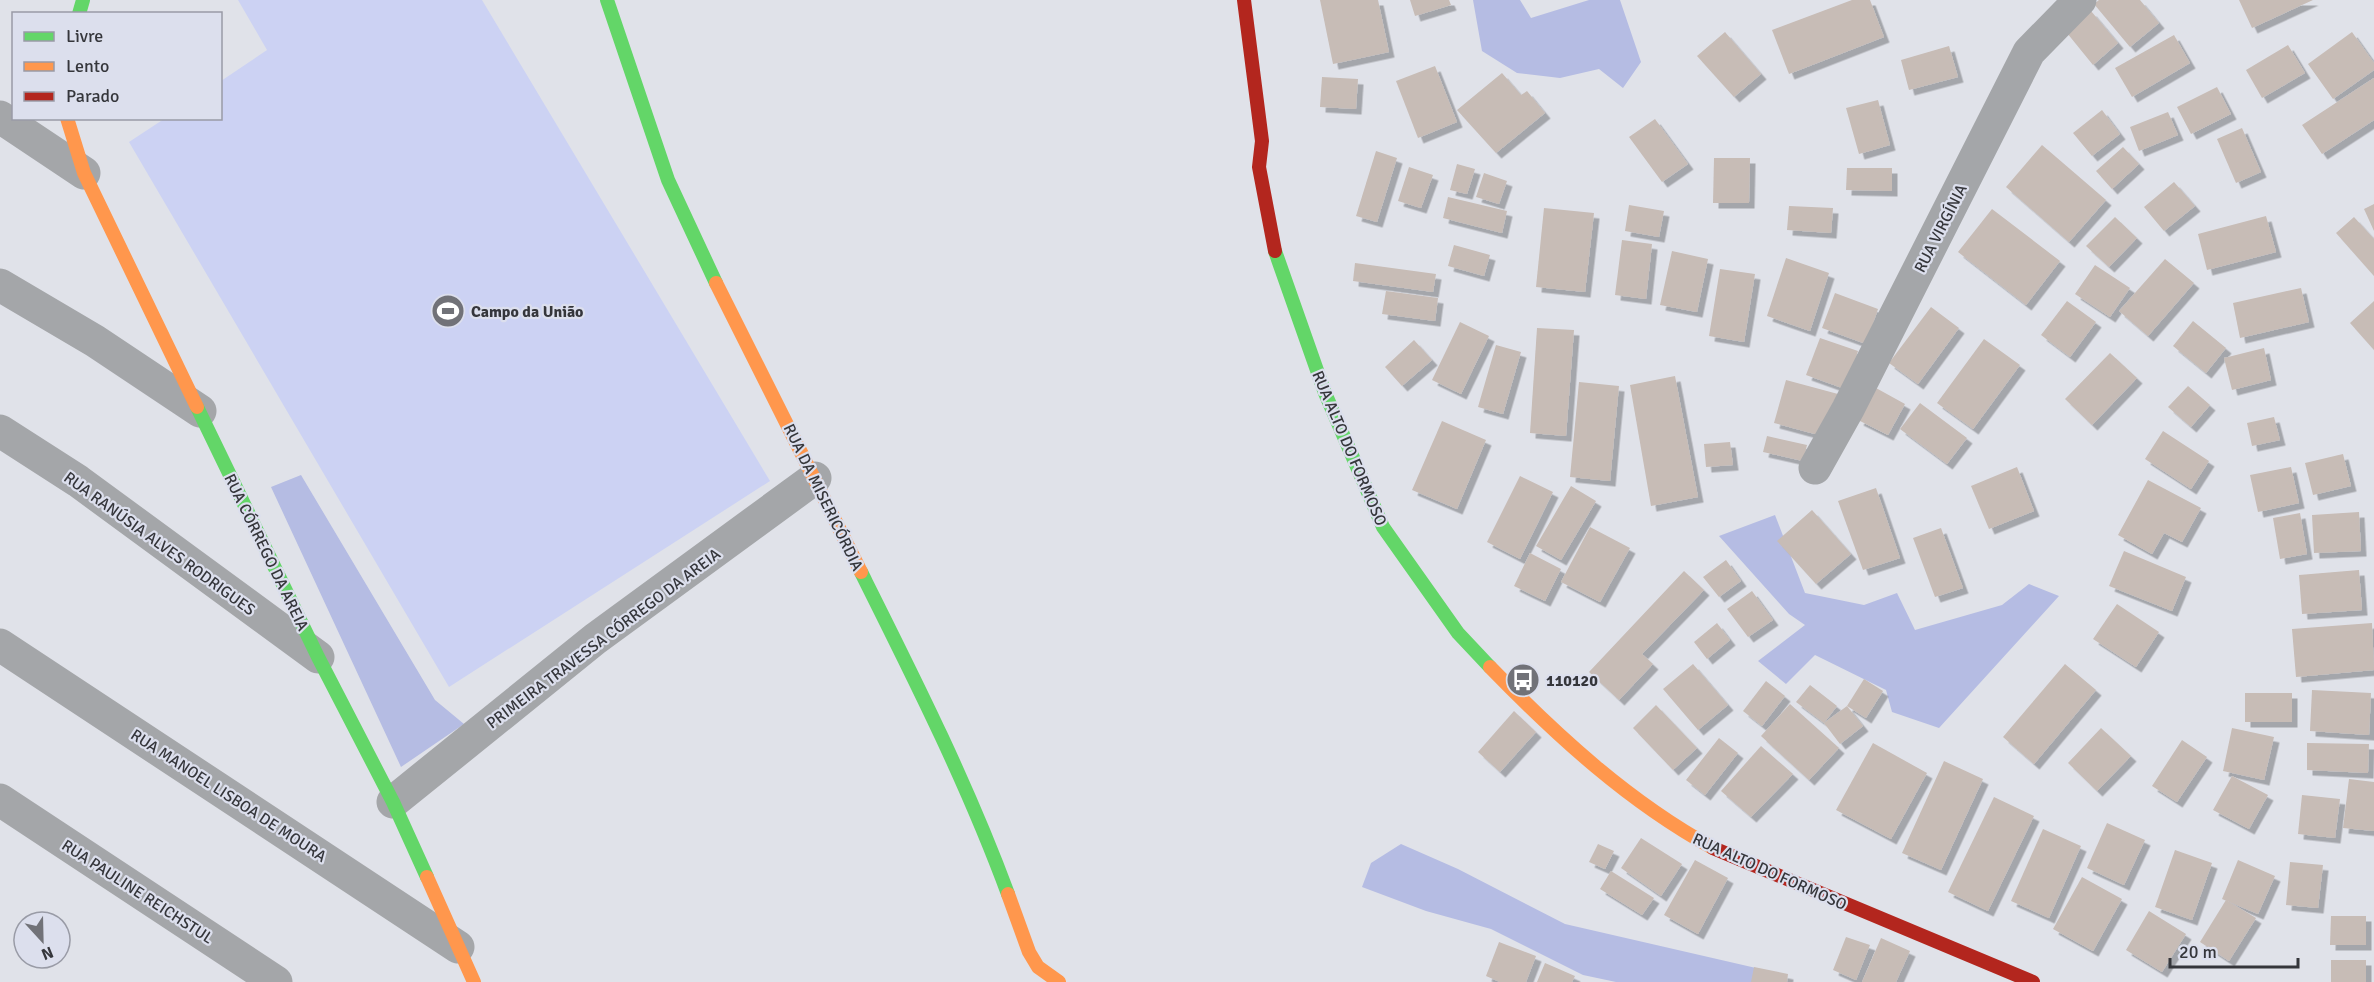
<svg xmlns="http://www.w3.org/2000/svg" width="2374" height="982" viewBox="0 0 2374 982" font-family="Signika,sans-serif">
	<defs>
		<filter id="shadow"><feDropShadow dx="5.5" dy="5.5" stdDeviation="0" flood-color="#0004"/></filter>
	</defs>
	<rect width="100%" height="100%" fill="#e0e2e9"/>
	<!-- green -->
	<path fill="#ccd2f3" d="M 238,0 L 482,0 L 770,481 L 449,687 L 129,142 L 164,119 L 220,118 L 221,81 L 267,50 Z"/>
	<!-- forest -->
	<g fill="#b5bce3">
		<path d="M 1473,0 L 1520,0 L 1531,18 L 1589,0 L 1620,0 L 1641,62 L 1623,88 L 1599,69 L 1560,78 L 1517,73 L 1482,51 Z"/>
		<path d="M 301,475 L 435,700 L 464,724 L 401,767 L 271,487 Z"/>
		<path d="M 1775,515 L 1805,593 L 1864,605 L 1897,593 L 1915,630 L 2002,605 L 2029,584 L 2059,596 L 1939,728 L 1892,712 L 1886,690 L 1815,655 L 1786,684 L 1758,661 L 1805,625 L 1789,614 L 1719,536 Z"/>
		<path d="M 1401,844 L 1458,869 L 1565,924 L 1756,968 L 1752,982 L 1616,982 L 1583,975 L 1491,929 L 1426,911 L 1362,887 L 1371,863 Z"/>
	</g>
	<!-- building -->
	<g fill="#c7bcb6" filter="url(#shadow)">
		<path d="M 1320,0 L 1378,0 L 1389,52 L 1333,64 Z"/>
		<path d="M 1410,0 L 1449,0 L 1451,5 L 1415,16 Z"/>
		<path d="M 1852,0 L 1870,0 L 1884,37 L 1789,74 L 1772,30 Z"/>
		<path d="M 2099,0 L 2140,0 L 2159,23 L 2130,47 L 2094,4 Z"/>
		<path d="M 2239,0 L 2313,0 L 2252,28 Z"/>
		<path d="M 2091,11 L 2118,43 L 2093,65 L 2067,33 Z"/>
		<path d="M 1725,32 L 1761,74 L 1734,97 L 1697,56 Z"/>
		<path d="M 2352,32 L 2374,63 L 2374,70 L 2333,99 L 2308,64 Z"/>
		<path d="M 2174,35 L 2190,63 L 2132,97 L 2115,68 Z"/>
		<path d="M 2288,45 L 2305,73 L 2262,98 L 2246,70 Z"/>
		<path d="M 1949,46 L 1958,77 L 1909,90 L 1901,60 Z"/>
		<path d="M 1435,66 L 1457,122 L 1418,138 L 1396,81 Z"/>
		<path d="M 1502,73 L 1521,95 L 1527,91 L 1545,113 L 1496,153 L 1457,110 Z"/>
		<path d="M 1322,77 L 1358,79 L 1356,109 L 1320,107 Z"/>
		<path d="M 2374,78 L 2374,120 L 2322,154 L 2302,125 Z"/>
		<path d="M 2217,87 L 2231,114 L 2191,134 L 2177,107 Z"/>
		<path d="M 1878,100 L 1890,145 L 1859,154 L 1846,108 Z"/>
		<path d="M 2102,110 L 2120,134 L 2092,156 L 2073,133 Z"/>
		<path d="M 2168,112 L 2178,135 L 2139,151 L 2130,127 Z"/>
		<path d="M 1655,119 L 1688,164 L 1662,182 L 1629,137 Z"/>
		<path d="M 2242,128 L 2261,172 L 2236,183 L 2217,139 Z"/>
		<path d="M 2042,145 L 2106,200 L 2069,242 L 2006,187 Z"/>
		<path d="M 2123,147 L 2139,164 L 2112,189 L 2096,171 Z"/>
		<path d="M 1376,151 L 1397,158 L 1377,222 L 1356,216 Z"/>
		<path d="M 1714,158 L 1750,158 L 1749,203 L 1713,203 Z"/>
		<path d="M 1457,164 L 1475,169 L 1467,194 L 1450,190 Z"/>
		<path d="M 1409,167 L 1433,175 L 1421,208 L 1398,201 Z"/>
		<path d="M 1847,168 L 1892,168 L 1892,191 L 1846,190 Z"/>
		<path d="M 1484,173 L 1507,181 L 1499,204 L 1476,197 Z"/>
		<path d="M 2174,182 L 2195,206 L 2164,231 L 2144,207 Z"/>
		<path d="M 1448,197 L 1507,211 L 1502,233 L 1443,218 Z"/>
		<path d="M 2374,204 L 2374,231 L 2364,209 Z"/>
		<path d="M 1629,205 L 1664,211 L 1659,237 L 1625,231 Z"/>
		<path d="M 1789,206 L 1833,208 L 1831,233 L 1787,230 Z"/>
		<path d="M 1544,208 L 1594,213 L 1585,292 L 1536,287 Z"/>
		<path d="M 1992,209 L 2060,261 L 2026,305 L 1958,252 Z"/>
		<path d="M 2266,216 L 2276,252 L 2207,270 L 2198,234 Z"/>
		<path d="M 2115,217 L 2137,238 L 2109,267 L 2086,246 Z"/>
		<path d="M 2354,217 L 2374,239 L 2374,276 L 2336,233 Z"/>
		<path d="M 1622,240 L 1652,244 L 1646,299 L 1615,295 Z"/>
		<path d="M 1454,245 L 1490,255 L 1484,276 L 1448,266 Z"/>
		<path d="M 1672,251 L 1708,259 L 1697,312 L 1660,305 Z"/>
		<path d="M 1786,258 L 1829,273 L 1810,331 L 1767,316 Z"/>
		<path d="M 2165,259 L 2194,283 L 2148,336 L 2119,311 Z"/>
		<path d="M 1355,263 L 1436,274 L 1433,292 L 1353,281 Z"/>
		<path d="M 2095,265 L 2130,288 L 2110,317 L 2075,294 Z"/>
		<path d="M 1720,269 L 1755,274 L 1744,342 L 1709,336 Z"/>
		<path d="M 2301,288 L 2309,322 L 2240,338 L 2233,303 Z"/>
		<path d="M 1386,291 L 1438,298 L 1435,321 L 1382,314 Z"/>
		<path d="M 1835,293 L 1878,309 L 1866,344 L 1822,328 Z"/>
		<path d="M 2067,301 L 2096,322 L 2070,357 L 2041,335 Z"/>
		<path d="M 2374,301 L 2374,350 L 2350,323 Z"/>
		<path d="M 1931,307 L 1959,328 L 1918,384 L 1889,363 Z"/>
		<path d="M 2193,321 L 2226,348 L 2206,373 L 2173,346 Z"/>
		<path d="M 1460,322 L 1489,336 L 1461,394 L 1432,380 Z"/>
		<path d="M 1537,328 L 1574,330 L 1566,436 L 1530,433 Z"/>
		<path d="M 1820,338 L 1858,351 L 1845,389 L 1806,375 Z"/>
		<path d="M 1984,339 L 2020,365 L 1973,429 L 1937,403 Z"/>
		<path d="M 1414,340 L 1432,360 L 1402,386 L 1385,367 Z"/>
		<path d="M 1496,345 L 1521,352 L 1503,414 L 1478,407 Z"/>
		<path d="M 2264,348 L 2271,380 L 2232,390 L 2224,358 Z"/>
		<path d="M 2110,353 L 2137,378 L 2092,425 L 2065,399 Z"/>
		<path d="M 1675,376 L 1698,497 L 1651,506 L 1630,385 Z"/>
		<path d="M 1786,380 L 1838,394 L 1826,437 L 1774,423 Z"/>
		<path d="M 1579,382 L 1619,386 L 1610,481 L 1570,477 Z"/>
		<path d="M 2188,386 L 2210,405 L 2191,427 L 2168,407 Z"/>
		<path d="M 1876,388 L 1905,404 L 1888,435 L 1858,420 Z"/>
		<path d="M 1920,403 L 1967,438 L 1947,464 L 1900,429 Z"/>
		<path d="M 2274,417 L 2280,440 L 2252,446 L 2247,423 Z"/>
		<path d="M 1442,421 L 1486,440 L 1457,509 L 1412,490 Z"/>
		<path d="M 2163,431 L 2209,461 L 2191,489 L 2145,459 Z"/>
		<path d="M 1767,436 L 1807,445 L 1803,461 L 1763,452 Z"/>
		<path d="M 1730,442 L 1733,465 L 1706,467 L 1704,444 Z"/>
		<path d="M 2343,454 L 2351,486 L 2313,495 L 2305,463 Z"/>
		<path d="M 2017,467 L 2034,511 L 1989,529 L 1971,486 Z"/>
		<path d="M 2291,467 L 2299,503 L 2258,512 L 2250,475 Z"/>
		<path d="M 1520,476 L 1553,492 L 1520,559 L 1487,542 Z"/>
		<path d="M 2148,480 L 2201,508 L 2182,542 L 2164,533 L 2152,554 L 2118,535 Z"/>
		<path d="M 1571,486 L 1596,501 L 1561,560 L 1536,546 Z"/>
		<path d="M 1876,488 L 1900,558 L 1863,570 L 1838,501 Z"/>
		<path d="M 1812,510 L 1851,554 L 1816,584 L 1777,541 Z"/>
		<path d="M 2359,512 L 2361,551 L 2314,553 L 2312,515 Z"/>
		<path d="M 2300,513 L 2307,554 L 2280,559 L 2273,518 Z"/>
		<path d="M 1590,527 L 1630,548 L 1600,602 L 1561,582 Z"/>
		<path d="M 1941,528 L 1963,588 L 1935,597 L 1913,538 Z"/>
		<path d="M 2124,551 L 2186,577 L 2172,611 L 2109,586 Z"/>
		<path d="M 1530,553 L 1561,569 L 1545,601 L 1514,586 Z"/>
		<path d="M 1726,560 L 1741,581 L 1719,597 L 1703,577 Z"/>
		<path d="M 2359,570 L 2362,610 L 2302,614 L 2299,575 Z"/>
		<path d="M 1684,571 L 1704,590 L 1642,654 L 1653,664 L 1619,700 L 1589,672 Z"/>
		<path d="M 1752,591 L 1773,620 L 1748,637 L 1727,609 Z"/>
		<path d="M 2117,604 L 2159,632 L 2136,667 L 2093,639 Z"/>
		<path d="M 1717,623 L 1730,640 L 1707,659 L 1694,642 Z"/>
		<path d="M 2372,623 L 2374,670 L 2296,677 L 2292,629 Z"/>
		<path d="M 1693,664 L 1728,705 L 1698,730 L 1663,689 Z"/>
		<path d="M 2065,664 L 2096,690 L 2034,764 L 2003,737 Z"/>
		<path d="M 1864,679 L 1883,691 L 1866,718 L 1847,706 Z"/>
		<path d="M 1766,681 L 1785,696 L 1762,726 L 1743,711 Z"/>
		<path d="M 1810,685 L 1837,706 L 1824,723 L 1796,702 Z"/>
		<path d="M 2312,690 L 2371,693 L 2369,735 L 2310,731 Z"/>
		<rect x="2245" y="693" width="47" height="29"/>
		<path d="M 1790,704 L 1839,748 L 1809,780 L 1761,736 Z"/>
		<path d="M 1656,705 L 1697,748 L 1673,770 L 1633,728 Z"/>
		<path d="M 1847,706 L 1863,726 L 1840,744 L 1824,723 Z"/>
		<path d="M 1514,711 L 1536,732 L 1500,772 L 1478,752 Z"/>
		<path d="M 2101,728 L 2131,756 L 2097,791 L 2068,763 Z"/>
		<path d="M 2232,728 L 2274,737 L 2264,780 L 2223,771 Z"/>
		<path d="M 1719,738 L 1738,753 L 1705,795 L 1686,780 Z"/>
		<path d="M 2182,740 L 2207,757 L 2177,802 L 2152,786 Z"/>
		<path d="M 1873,743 L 1927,773 L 1891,839 L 1836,810 Z"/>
		<path d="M 2307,743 L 2369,744 L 2368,773 L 2307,770 Z"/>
		<path d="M 1761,746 L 1793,774 L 1751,817 L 1721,791 Z"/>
		<path d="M 1944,761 L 1983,779 L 1941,870 L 1902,853 Z"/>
		<path d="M 2232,776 L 2268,795 L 2249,829 L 2213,810 Z"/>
		<path d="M 2349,779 L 2374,782 L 2374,831 L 2343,828 Z"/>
		<path d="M 2302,795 L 2340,799 L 2335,838 L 2298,834 Z"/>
		<path d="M 1994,797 L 2034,816 L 1988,911 L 1948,892 Z"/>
		<path d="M 2107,823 L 2145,840 L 2124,885 L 2087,868 Z"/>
		<path d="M 2043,829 L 2081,846 L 2049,918 L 2011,901 Z"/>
		<path d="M 1641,838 L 1682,864 L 1661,896 L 1621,868 Z"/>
		<path d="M 1598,844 L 1614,851 L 1605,869 L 1589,862 Z"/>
		<path d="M 2175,850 L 2212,863 L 2192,920 L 2155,907 Z"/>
		<path d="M 1695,860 L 1728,878 L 1698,934 L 1664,915 Z"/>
		<path d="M 2238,860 L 2275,876 L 2258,914 L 2222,899 Z"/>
		<path d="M 2290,862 L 2323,865 L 2318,908 L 2286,905 Z"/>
		<path d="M 1611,871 L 1654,898 L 1642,915 L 1600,889 Z"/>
		<path d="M 2082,877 L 2122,899 L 2093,951 L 2053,929 Z"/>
		<path d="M 2226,900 L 2256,918 L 2229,961 L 2200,942 Z"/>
		<path d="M 2149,911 L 2186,934 L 2162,972 L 2126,950 Z"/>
		<path d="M 2331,916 L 2366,916 L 2366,945 L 2330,945 Z"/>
		<path d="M 1846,937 L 1870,945 L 1856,980 L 1833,970 Z"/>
		<path d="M 1881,938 L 1910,951 L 1896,982 L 1862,982 Z"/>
		<path d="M 1499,942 L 1536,956 L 1526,982 L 1500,982 L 1486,976 Z"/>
		<rect x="2331" y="960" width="35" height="22"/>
		<path d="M 1545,963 L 1575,976 L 1572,982 L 1537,982 Z"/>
		<path d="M 1754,967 L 1788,974 L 1787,982 L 1751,982 Z"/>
	</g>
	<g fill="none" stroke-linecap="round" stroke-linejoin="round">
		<!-- street -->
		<g stroke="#a4a6a9" stroke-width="33">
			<path d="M 0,117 L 84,173"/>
			<path d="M 0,285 L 95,341 L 200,411"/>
			<path d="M 0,431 L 78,481 L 318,657"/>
			<path d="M 1815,468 L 1848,409 L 2029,52 L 2080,0"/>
			<path d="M 0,645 L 458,947"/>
			<path d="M 0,800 L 276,982"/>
			<path d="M 393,802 L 595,639 L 815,478"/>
		</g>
		<!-- fast -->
		<g stroke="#63d668" stroke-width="14">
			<path d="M 607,0 L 668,180 L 716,283"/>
			<path d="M 79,14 L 83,0"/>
			<path d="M 1275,251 L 1325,393 L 1383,527 L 1458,633 L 1490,667"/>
			<path d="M 197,407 L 318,657 L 393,802 L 427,877"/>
			<path d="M 861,572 C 914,678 967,783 1008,894"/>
		</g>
		<!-- slow -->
		<g stroke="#ff974d" stroke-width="14">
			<path d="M 67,118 L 84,173 L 197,407"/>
			<path d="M 716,283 L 861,572"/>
			<path d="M 1490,667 C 1557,736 1629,802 1713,848"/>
			<path d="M 427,877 L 474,982"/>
			<path d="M 1008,894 L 1029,952 L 1038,967 L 1059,982"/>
		</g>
		<!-- jam -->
		<g stroke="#b3261e" stroke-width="14">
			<path d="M 1244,0 L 1262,141 L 1259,167 L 1275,251"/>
			<path d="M 1713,848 L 2033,982"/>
		</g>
	</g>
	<!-- icons -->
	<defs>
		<symbol id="stadium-disc" viewBox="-11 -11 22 22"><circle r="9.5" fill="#717278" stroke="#dcdfed"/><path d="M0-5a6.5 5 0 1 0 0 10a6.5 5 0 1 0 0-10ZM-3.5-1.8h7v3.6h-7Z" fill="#fff"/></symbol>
		<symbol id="bus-disc" viewBox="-11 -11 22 22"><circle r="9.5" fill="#717278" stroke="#dcdfed"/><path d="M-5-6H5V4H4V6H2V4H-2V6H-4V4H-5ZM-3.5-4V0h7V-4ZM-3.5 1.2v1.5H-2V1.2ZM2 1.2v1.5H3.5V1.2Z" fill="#fff"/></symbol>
	</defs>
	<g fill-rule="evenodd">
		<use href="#stadium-disc" x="429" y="292" width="38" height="38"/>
		<use href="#bus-disc" x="1504" y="661" width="38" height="38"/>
	</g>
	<g text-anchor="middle" stroke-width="4.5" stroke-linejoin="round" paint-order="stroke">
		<!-- street labels -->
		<g font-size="16" fill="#35363b" stroke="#dcdfed">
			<text transform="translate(1940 228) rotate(-63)" y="6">RUA VIRGÍNIA</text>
			<text transform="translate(1350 448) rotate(67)" y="6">RUA ALTO DO FORMOSO</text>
			<text transform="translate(824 497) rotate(64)" y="6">RUA DA MISERICÓRDIA</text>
			<text transform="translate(160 543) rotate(36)" y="6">RUA RANÚSIA ALVES RODRIGUES</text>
			<text transform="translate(267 552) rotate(64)" y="6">RUA CÓRREGO DA AREIA</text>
			<text transform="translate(603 638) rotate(-37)" y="6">PRIMEIRA TRAVESSA CÓRREGO DA AREIA</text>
			<text transform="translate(229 795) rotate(33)" y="6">RUA MANOEL LISBOA DE MOURA</text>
			<text transform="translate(1770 871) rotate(24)" y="6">RUA ALTO DO FORMOSO</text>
			<text transform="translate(138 891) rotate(33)" y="6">RUA PAULINE REICHSTUL</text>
		</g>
		<!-- poi labels -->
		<g font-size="16" font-weight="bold" fill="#35363b" stroke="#dcdfed" text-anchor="start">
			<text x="471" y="317">Campo da União</text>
			<text x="1546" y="686">110120</text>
		</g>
	</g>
	<!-- legend -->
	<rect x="12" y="12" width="210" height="108" fill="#dcdfed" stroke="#999ba6" stroke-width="1.5"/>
	<rect x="24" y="32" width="30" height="9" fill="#63d668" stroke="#999ba6" stroke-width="1.5"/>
	<text x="66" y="42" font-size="18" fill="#35363b">Livre</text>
	<rect x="24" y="62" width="30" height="9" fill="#ff974d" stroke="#999ba6" stroke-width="1.5"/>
	<text x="66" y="72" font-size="18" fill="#35363b">Lento</text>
	<rect x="24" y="92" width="30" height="9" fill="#b3261e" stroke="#999ba6" stroke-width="1.5"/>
	<text x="66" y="102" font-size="18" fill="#35363b">Parado</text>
	<!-- north arrow -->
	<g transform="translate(42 940) rotate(158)"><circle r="28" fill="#dcdfed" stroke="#999ba6" stroke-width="1.5"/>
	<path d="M0-4.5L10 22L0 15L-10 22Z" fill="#717278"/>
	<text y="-9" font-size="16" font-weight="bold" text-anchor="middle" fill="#35363b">N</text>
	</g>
	<!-- scale -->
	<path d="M2170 958v9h128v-9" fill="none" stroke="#35363b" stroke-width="3"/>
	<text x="2179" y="958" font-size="18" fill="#35363b" stroke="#dcdfed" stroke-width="4.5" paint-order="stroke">20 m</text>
</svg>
